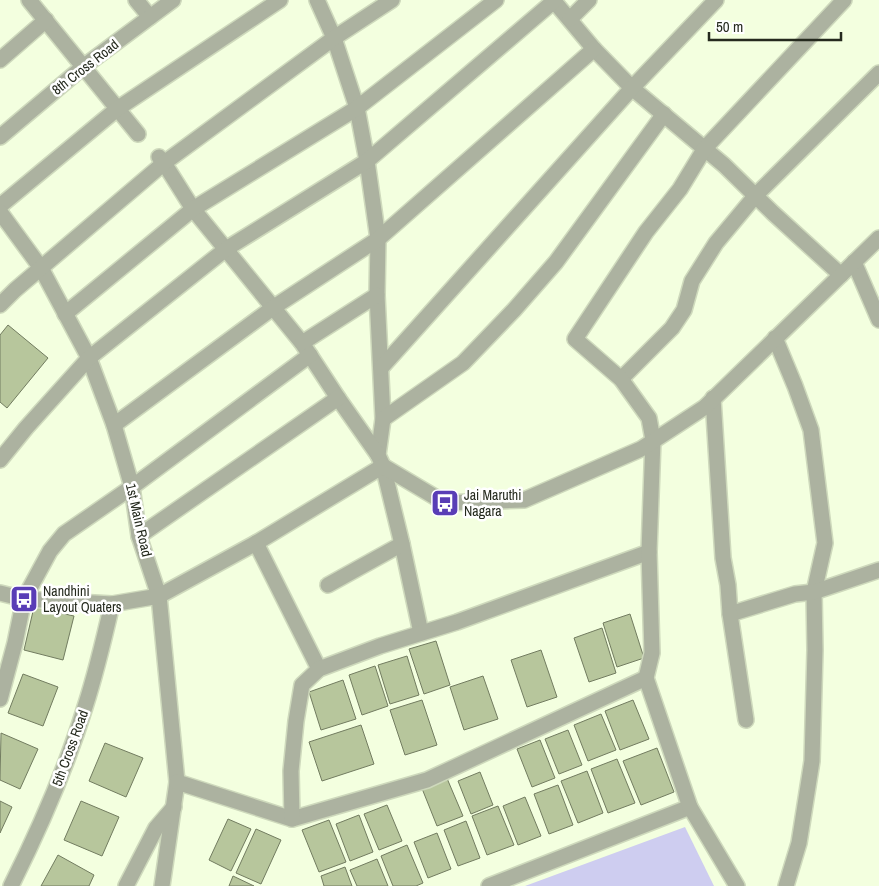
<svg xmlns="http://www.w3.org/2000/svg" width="879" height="886" viewBox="0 0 879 886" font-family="'Archivo Narrow',sans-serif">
	<rect width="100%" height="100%" fill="#f3ffdf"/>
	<!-- green -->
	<path fill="#cecdf0" d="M 685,827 L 714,886 L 525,886 Z"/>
	<!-- building -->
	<g fill="#b7c69c" stroke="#727c60">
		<path d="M 8,325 L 48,358 L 7,408 L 0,402 L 0,335 Z"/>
		<path d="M 34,607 L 74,616 L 63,660 L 24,650 Z"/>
		<path d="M 630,614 L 644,658 L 617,667 L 603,623 Z"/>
		<path d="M 602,628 L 616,673 L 589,682 L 574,638 Z"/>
		<path d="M 436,641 L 450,685 L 424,694 L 409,649 Z"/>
		<path d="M 541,650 L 557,697 L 527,707 L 511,660 Z"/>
		<path d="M 407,656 L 419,695 L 390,704 L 378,665 Z"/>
		<path d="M 375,666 L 388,706 L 362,715 L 349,675 Z"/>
		<path d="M 23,674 L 58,687 L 43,726 L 8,713 Z"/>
		<path d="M 483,676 L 498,719 L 464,730 L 450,687 Z"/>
		<path d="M 343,680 L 356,719 L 321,730 L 309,692 Z"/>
		<path d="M 422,700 L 437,745 L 405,755 L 390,710 Z"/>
		<path d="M 633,700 L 649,739 L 620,750 L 605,711 Z"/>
		<path d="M 601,714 L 616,750 L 588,761 L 574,725 Z"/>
		<path d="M 361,725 L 374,764 L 322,781 L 309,742 Z"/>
		<path d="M 568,730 L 582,765 L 559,774 L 545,739 Z"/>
		<path d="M 1,733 L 38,749 L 20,789 L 0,780 Z"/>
		<path d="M 540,740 L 555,778 L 532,787 L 517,749 Z"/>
		<path d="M 105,743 L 143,758 L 126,797 L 89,781 Z"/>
		<path d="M 657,748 L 674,792 L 641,805 L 623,761 Z"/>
		<path d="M 617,759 L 635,803 L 608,813 L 591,769 Z"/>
		<path d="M 587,771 L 603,813 L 578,823 L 561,781 Z"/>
		<path d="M 480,772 L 493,805 L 471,814 L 458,781 Z"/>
		<path d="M 446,776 L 463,816 L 437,826 L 421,786 Z"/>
		<path d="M 558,785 L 573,825 L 549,834 L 534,794 Z"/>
		<path d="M 525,797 L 541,836 L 518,845 L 503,806 Z"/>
		<path d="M 0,801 L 12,807 L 0,833 Z"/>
		<path d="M 81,801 L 119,817 L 102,856 L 64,840 Z"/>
		<path d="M 387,805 L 402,841 L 379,850 L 364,814 Z"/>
		<path d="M 498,806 L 514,845 L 487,855 L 472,816 Z"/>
		<path d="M 359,815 L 373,852 L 350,861 L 336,824 Z"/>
		<path d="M 228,819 L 251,829 L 231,871 L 209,860 Z"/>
		<path d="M 329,820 L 346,862 L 319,872 L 302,830 Z"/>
		<path d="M 466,821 L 480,858 L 458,866 L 444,830 Z"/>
		<path d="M 256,829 L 281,840 L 261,884 L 236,873 Z"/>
		<path d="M 437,833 L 451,869 L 428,878 L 414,842 Z"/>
		<path d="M 407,845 L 423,883 L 416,886 L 393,886 L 381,856 Z"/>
		<path d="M 58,855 L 94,875 L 89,886 L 41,886 Z"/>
		<path d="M 377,859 L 388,886 L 357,886 L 350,870 Z"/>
		<path d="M 345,867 L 352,886 L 324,886 L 321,876 Z"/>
		<path d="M 233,876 L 254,886 L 229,886 Z"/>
	</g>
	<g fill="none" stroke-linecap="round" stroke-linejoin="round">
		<defs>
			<g id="minor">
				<path d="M 29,0 L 138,134"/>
				<path d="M 136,0 L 150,17"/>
				<path d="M 317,0 L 334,38 L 357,108 L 367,161 L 378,239 L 377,295 L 383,419 L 378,455 L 383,466 L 402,544 L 421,633"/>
				<path d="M 553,0 L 594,49 L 632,88 L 724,165 L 773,213 L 841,275"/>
				<path d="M 570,19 L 589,0"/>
				<path d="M 0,60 L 46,20"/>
				<path d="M 0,137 L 83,67 L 173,0"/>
				<path d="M 159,157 L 164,163 L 193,209 L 302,343 L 338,398 L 378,455"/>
				<path d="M 0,206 L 117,109 L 280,0"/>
				<path d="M 0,212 L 41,268 L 89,358 L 114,425 L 132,487 L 139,536 L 159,596 L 177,782 L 162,886"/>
				<path d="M 854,262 L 879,320"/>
				<path d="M 0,305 L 15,290 L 164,163 L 334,38 L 392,0"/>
				<path d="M 65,314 L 193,209 L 357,108 L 496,0"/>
				<path d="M 775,338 L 795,386 L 811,430 L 825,543 L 814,592 L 815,650 L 812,761 L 799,843 L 786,886"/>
				<path d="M 302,343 L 377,295"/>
				<path d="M 381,368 L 632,88 L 716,0"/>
				<path d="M 621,379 L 672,328 L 684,310 L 692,281 L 716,243 L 756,195 L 879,73"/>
				<path d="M 713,398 L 723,558 L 728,585 L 730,614 L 795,594 L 814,592 L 879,570"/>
				<path d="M 383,419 L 463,363 L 514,310 L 556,262 L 664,114"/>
				<path d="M 114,425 L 274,307 L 378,239 L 594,49"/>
				<path d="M 0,460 L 26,428 L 89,358 L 226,249 L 367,161 L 554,1"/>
				<path d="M 139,536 L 338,398"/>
				<path d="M 256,543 L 319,669"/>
				<path d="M 328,585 L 402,544"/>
				<path d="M 730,614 L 746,720"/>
				<path d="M 0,699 L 15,643 L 24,599 L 50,551 L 64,534 L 132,487 L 310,355"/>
				<path d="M 177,782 L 292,819 L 427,780 L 646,678"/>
				<path d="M 292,819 L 291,771 L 296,721 L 302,685 L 319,669 L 380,646 L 457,622 L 649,552"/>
				<path d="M 11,886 C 40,828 66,769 85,707 C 96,673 104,639 112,604"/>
				<path d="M 126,886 L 156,828 L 174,807"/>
				<path d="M 489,886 L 690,807"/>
				<path d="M 737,886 L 690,807 L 646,678 L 652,653 L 649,552 L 653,440 L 649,418 L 621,379 L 575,339 L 646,232 L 680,189 L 705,148 L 844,0"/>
			</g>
			<path id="tertiary" d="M 0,593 L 24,599 L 112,604 L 159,596 L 256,543 L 383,466 L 445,503 L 524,500 L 641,449 L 705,407 L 879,238"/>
		</defs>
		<!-- minor casing -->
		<use href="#minor" stroke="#ced9bc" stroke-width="18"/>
		<!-- tertiary casing -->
		<use href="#tertiary" stroke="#ced9bc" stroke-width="18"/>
		<!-- minor -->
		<use href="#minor" stroke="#acb2a0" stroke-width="15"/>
		<!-- tertiary -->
		<use href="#tertiary" stroke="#acb2a0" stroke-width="15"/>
	</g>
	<!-- icons -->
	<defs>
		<symbol id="bus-square" viewBox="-11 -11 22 22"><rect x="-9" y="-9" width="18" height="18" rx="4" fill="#593db6" stroke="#fff"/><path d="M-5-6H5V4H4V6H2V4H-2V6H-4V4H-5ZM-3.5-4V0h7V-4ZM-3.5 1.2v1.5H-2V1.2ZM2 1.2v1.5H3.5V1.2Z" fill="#fff"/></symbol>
	</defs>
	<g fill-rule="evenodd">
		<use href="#bus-square" x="429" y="487" width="32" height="32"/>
		<use href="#bus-square" x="8" y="583" width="32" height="32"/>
	</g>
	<g text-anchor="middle" stroke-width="5" stroke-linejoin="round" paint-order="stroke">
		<!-- street labels -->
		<g font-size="14" fill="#252a1e" stroke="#fff">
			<text transform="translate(85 67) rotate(-38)" y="5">8th Cross Road</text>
			<text transform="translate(139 520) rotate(77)" y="5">1st Main Road</text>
			<text transform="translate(70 748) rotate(-70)" y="5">5th Cross Road</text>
		</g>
		<!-- poi labels -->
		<g font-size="14" fill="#252a1e" stroke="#fff" text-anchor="start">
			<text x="464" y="500">Jai Maruthi<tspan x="464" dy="16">Nagara</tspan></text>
			<text x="43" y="596">Nandhini<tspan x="43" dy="16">Layout Quaters</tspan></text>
		</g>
	</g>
	<!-- scale -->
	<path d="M709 32v8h132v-8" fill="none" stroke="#252a1e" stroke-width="2.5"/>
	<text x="716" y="32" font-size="15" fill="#252a1e" stroke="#ffffff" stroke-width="4" paint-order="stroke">50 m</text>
</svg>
